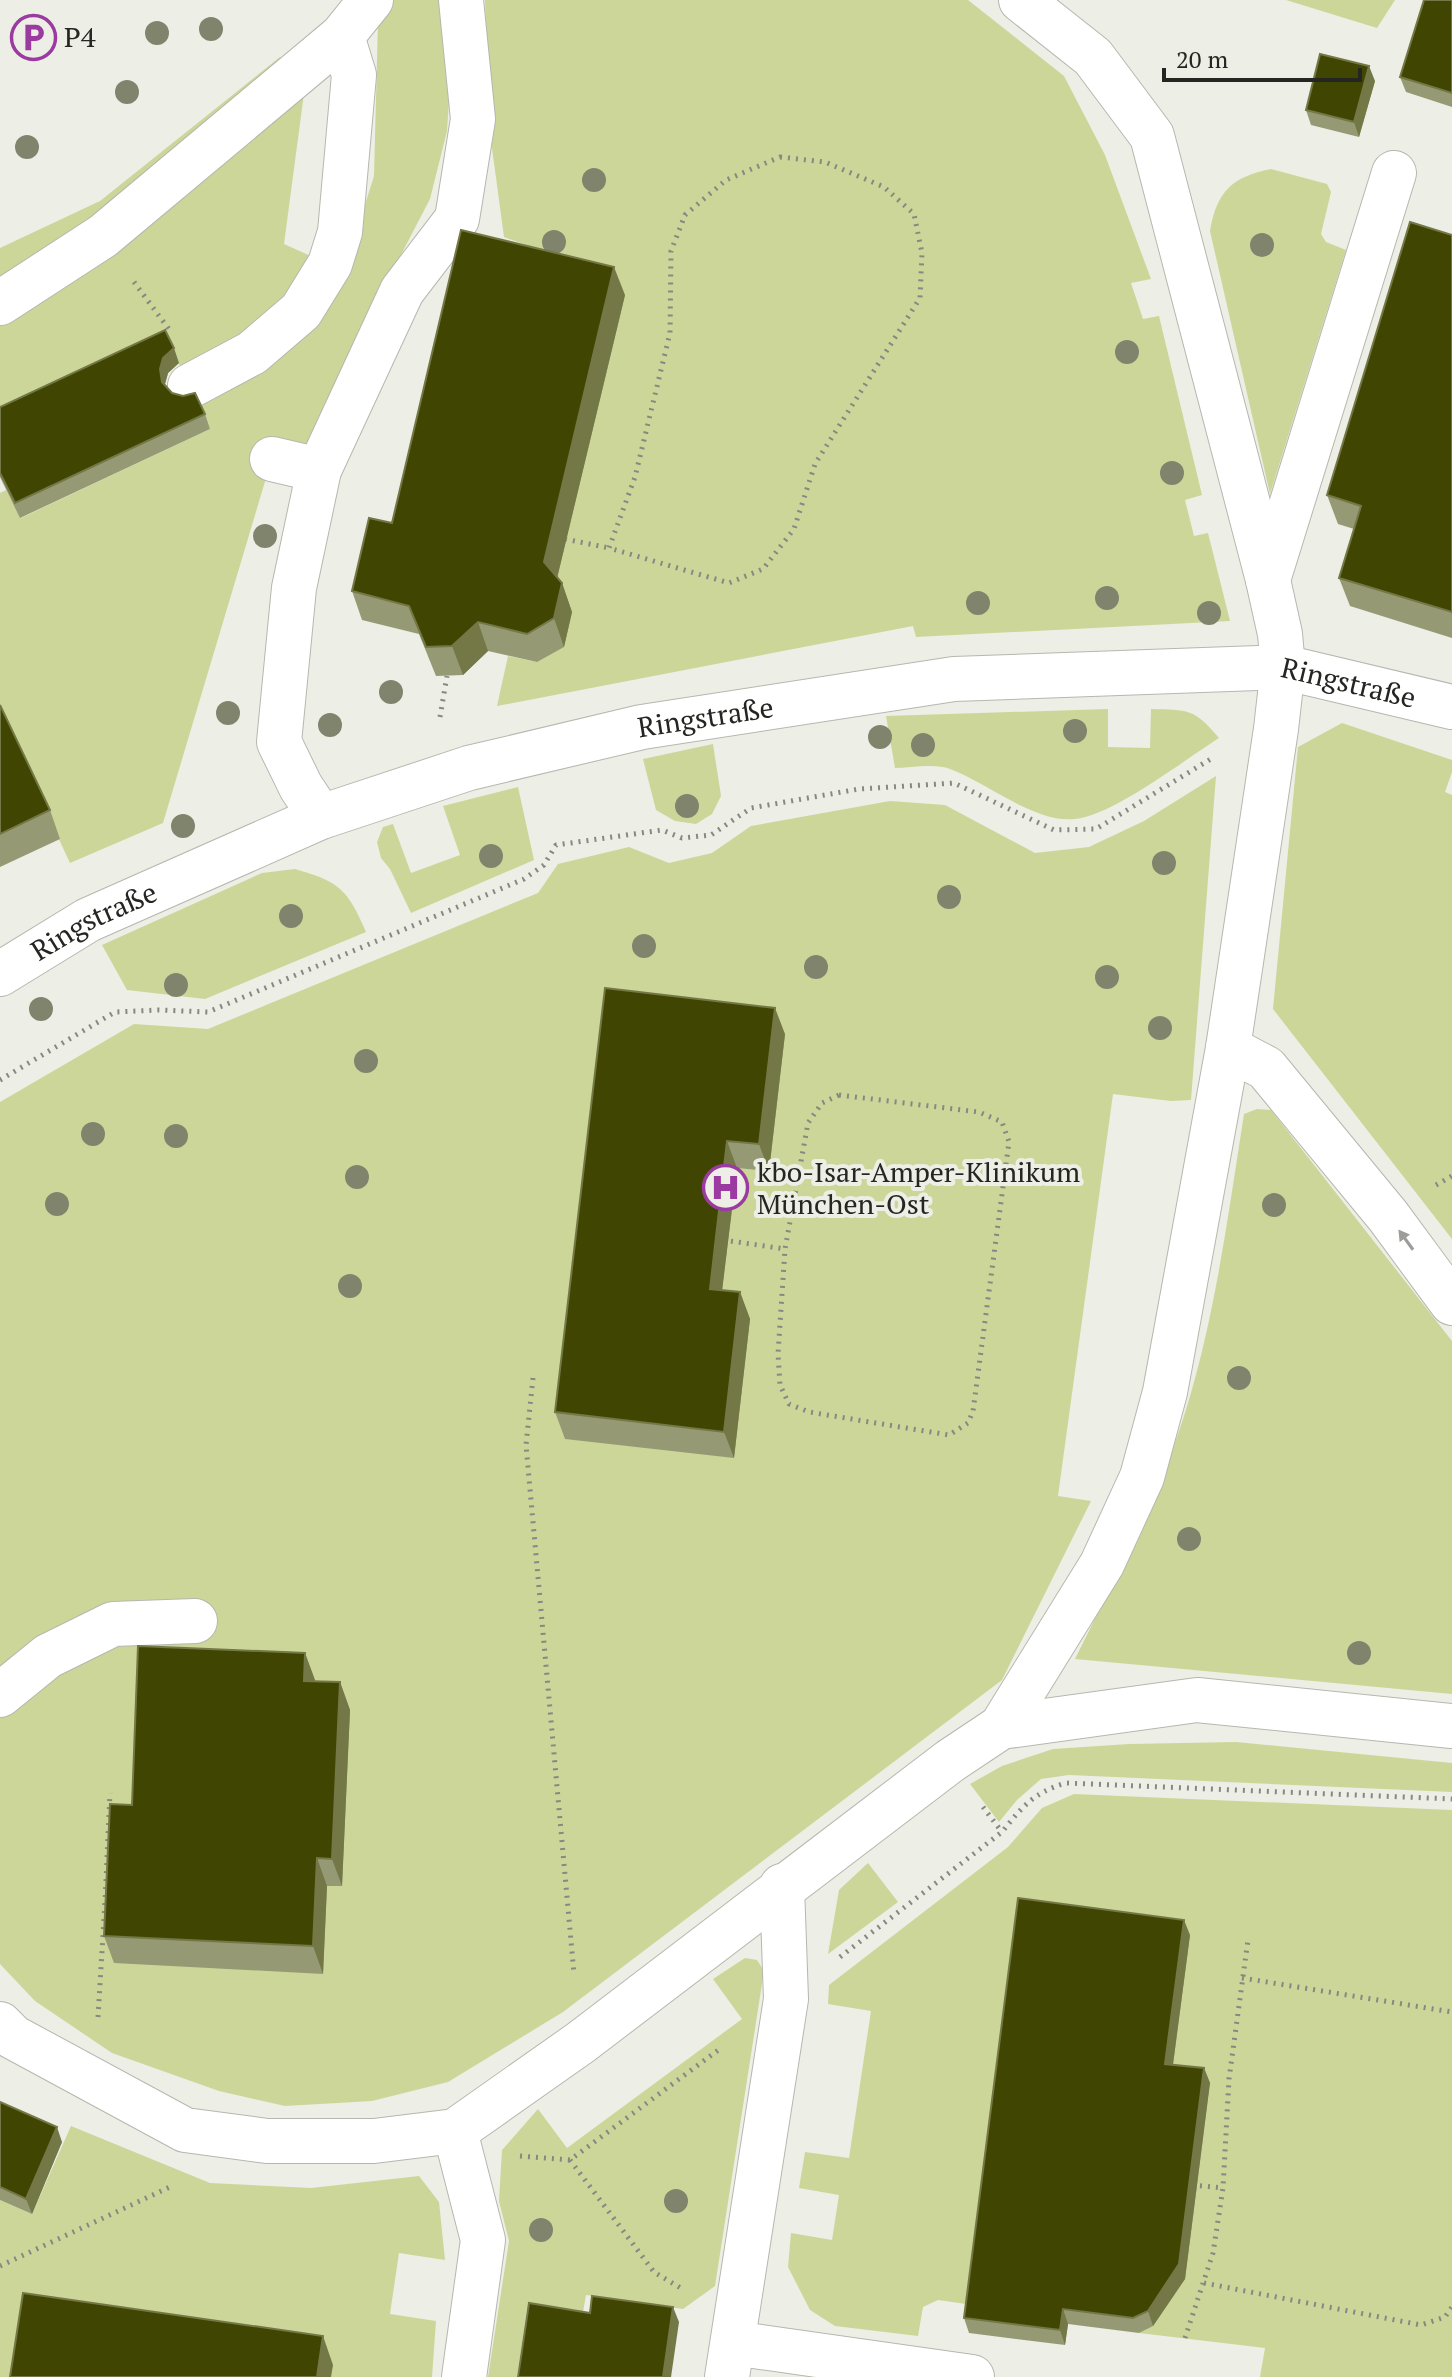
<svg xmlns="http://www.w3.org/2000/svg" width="1452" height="2377" viewBox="0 0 1452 2377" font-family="'PT Serif',serif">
	<rect width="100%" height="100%" fill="#edeee5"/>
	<!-- green -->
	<g fill="#cdd699">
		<path d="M 394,0 L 439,0 L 452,56 L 447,131 L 430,199 L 339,374 L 311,445 L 278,438 L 163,823 L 70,863 L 0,712 L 0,493 L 6,490 L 21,518 L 210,429 L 170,345 L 0,425 L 0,248 L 100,201 L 280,57 L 305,86 L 284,244 L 344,271 L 374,176 L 378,22 Z"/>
		<path d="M 485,0 L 968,0 L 1064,76 L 1105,155 L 1151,279 L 1131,283 L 1143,319 L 1159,316 L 1202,495 L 1185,500 L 1194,536 L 1208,533 L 1230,621 L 916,637 L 913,626 L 497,706 L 508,656 L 537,662 L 554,591 L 563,258 L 504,237 L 489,126 Z"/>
		<path d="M 1286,0 L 1395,0 L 1377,28 Z"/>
		<path d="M 1271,169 L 1327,184 L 1331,192 L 1321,234 L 1326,242 L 1346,250 L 1270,494 L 1210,231 C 1217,191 1232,177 1271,169 Z"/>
		<path d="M 1108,709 L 1108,747 L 1150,748 L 1151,709 C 1188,710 1194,708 1219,738 C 1184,760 1114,815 1075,819 C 1034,823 988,783 950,769 C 935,763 911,768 895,768 L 886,716 Z"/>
		<path d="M 1342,723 L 1452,760 L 1452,772 L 1445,792 L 1452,795 L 1452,1239 L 1273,1009 L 1298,747 Z"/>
		<path d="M 713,744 L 721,796 L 712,814 L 696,824 L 675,821 L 656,810 L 643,759 Z"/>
		<path d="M 1216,776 L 1191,1100 L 1171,1101 L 1113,1094 L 1058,1496 L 1091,1501 L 1002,1680 L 563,2012 L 448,2082 L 372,2101 L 285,2106 L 219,2091 L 112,2053 L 35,2001 L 0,1964 L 0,1102 L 134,1024 L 208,1029 L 538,893 L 558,864 L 629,847 L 669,863 L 712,853 L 751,826 L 890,801 L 945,805 L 1035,853 L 1089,847 L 1144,821 Z"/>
		<path d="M 518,787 L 534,860 L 411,913 L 390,869 L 381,858 L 377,842 L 383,827 L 393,824 L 411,873 L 460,855 L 443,806 Z"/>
		<path d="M 295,869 C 340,882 347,889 366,932 L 205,999 L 127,990 L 102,945 L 262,873 Z"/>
		<path d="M 1257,1109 L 1271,1110 L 1452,1341 L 1452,1694 L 1075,1659 C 1111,1586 1149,1513 1177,1437 C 1213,1334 1227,1222 1244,1114 Z"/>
		<path d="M 1236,1742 L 1452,1763 L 1452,1792 L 1069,1775 L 1041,1779 L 1017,1800 L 999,1822 L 970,1784 L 1002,1766 L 1053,1749 L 1129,1744 Z"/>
		<path d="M 1074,1794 L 1452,1810 L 1452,2377 L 1260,2377 L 1265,2348 L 1139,2333 L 1185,2274 L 1210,2084 L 1171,2079 L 1189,1935 L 973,2305 L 938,2300 L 923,2307 L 918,2336 L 835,2326 L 810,2310 L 788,2267 L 791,2233 L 832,2240 L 839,2195 L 799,2188 L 805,2152 L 849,2158 L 871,2011 L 828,2004 L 829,1985 L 1008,1847 L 1042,1808 Z"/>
		<path d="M 868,1863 L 898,1902 L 828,1954 L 839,1890 Z"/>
		<path d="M 745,1958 L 757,1960 L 764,1971 L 715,2286 L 683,2309 L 586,2295 L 582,2318 L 527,2309 L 517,2377 L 488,2377 L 509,2241 L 499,2201 L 502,2150 L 538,2109 L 567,2148 L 742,2019 L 713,1979 Z"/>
		<path d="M 71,2126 L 210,2183 L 311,2188 L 419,2176 L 439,2202 L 445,2260 L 399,2253 L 390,2314 L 436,2321 L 432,2377 L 0,2377 L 0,2200 L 32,2214 Z"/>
	</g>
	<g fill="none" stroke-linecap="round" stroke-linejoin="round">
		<defs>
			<g id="minor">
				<path d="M 0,303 L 103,236 L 342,36 L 371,0"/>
				<path d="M 190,386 L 252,353 L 301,311 L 330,264 L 340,232 L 354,75 L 342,36"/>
				<path d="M 272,459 L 319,470"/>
				<path d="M 1268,580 L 1394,173"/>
				<path d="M 321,817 L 301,787 L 279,742 L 294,588 L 319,470 L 402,291 L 457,219 L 473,119 L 461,0"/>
				<path id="s1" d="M 0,974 L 88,920 L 321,817 L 469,768 L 642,727 L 954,679 L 1283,667 L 1452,707"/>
				<path d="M 1228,1048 L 1266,1068 L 1388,1216 L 1452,1303"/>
				<path d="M 0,1695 L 48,1656 L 113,1624 L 195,1621"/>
				<path d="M 1001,1727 L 1102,1564 L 1142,1477 L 1165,1392 L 1228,1048 L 1276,729 L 1283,667 L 1280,634 L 1268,580 L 1152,136 L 1093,57 L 1021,0"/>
				<path d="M 0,2024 L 13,2037 L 185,2130 L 267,2141 L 374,2141 L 455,2131 L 580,2043 L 950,1761 L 1001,1727 L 1197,1700 L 1452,1726"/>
				<path d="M 455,2131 L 483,2240 L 464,2377"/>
				<path d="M 733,2343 L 972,2377"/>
				<path d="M 727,2377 L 786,1999 L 782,1886"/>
			</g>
		</defs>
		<!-- minor casing -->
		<use href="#minor" stroke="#b6b7af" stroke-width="46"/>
		<!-- path -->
		<g stroke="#878882" stroke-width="5" stroke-dasharray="2 6" stroke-linecap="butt">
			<path d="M 780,157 L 825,162 L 884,187 L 914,214 L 922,253 L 920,298 L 815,464 L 794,529 L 763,569 L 729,583 L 609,548 L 635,477 L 670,333 L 671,251 L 685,215 L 726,180 Z"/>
			<path d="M 134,282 L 171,332"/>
			<path d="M 565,539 L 609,548"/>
			<path d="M 440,717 L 447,676"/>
			<path d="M 0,1080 L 115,1012 L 159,1010 L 208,1012 L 398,932 L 524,879 L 544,865 L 556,845 L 662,830 L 682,838 L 711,835 L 751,808 L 859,789 L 954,783 L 1054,830 L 1096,829 L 1214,757"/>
			<path d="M 839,1095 L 979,1112 L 1002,1122 L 1009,1142 L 973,1411 L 968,1423 L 949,1435 L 809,1412 L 789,1404 L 780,1385 L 778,1354 L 785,1249 L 808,1123 L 822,1103 Z"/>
			<path d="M 1436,1185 L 1452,1176"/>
			<path d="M 723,1240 L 785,1249"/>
			<path d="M 533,1378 L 526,1445 L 574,1974"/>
			<path d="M 983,1807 L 1002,1832"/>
			<path d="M 108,1902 L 105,1902 L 110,1793"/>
			<path d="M 840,1957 L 1002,1832 C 1022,1807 1034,1792 1066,1783 L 1452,1799"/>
			<path d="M 1242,1978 L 1452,2012"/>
			<path d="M 98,2017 L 105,1902"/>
			<path d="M 520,2156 L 570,2160 L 721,2048"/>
			<path d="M 570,2160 L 654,2272 L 684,2290"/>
			<path d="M 1192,2185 L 1223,2188"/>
			<path d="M 0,2266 L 172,2186"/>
			<path d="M 1204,2283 L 1421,2325 L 1445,2317 L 1452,2307"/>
			<path d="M 1185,2338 L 1213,2253 L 1223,2188 L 1229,2079 L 1248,1940"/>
		</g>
		<!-- minor -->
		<use href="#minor" stroke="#fff" stroke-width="44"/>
	</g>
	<!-- trees -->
	<g fill="#81846d">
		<circle cx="211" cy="29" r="12"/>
		<circle cx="157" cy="33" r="12"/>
		<circle cx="127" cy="92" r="12"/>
		<circle cx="27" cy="147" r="12"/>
		<circle cx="594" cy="180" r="12"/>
		<circle cx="554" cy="242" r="12"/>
		<circle cx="1262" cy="245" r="12"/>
		<circle cx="1127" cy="352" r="12"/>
		<circle cx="1172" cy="473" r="12"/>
		<circle cx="265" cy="536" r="12"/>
		<circle cx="1107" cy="598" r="12"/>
		<circle cx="978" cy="603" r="12"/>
		<circle cx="1209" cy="613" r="12"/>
		<circle cx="391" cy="692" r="12"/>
		<circle cx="228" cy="713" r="12"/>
		<circle cx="330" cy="725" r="12"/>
		<circle cx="1075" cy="731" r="12"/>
		<circle cx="880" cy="737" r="12"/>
		<circle cx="923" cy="745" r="12"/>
		<circle cx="687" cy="806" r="12"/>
		<circle cx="183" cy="826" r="12"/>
		<circle cx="491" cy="856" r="12"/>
		<circle cx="1164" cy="863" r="12"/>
		<circle cx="949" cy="897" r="12"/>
		<circle cx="291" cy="916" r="12"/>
		<circle cx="644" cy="946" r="12"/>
		<circle cx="816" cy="967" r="12"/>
		<circle cx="1107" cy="977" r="12"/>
		<circle cx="176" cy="985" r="12"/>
		<circle cx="41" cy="1009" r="12"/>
		<circle cx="1160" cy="1028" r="12"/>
		<circle cx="366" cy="1061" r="12"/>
		<circle cx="93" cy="1134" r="12"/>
		<circle cx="176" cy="1136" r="12"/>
		<circle cx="357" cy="1177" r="12"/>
		<circle cx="57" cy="1204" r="12"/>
		<circle cx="1274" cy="1205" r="12"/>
		<circle cx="350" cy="1286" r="12"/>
		<circle cx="1239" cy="1378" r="12"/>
		<circle cx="1189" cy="1539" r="12"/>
		<circle cx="1359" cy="1653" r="12"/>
		<circle cx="676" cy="2201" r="12"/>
		<circle cx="541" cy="2230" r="12"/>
	</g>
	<!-- wall -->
	<g fill="#969a74">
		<path d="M 1452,0 L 1452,107 L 1406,92 L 1400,77 Z"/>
		<path d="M 1375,81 L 1359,137 L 1311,125 L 1306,110 Z"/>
		<path d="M 1452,235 L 1452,638 L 1350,606 L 1339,578 L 1354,529 L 1338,524 L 1327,495 Z"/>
		<path d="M 625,295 L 557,578 L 562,583 L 572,612 L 564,647 L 537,662 L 488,651 L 463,675 L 436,676 L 419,634 L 362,620 L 352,591 L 392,523 Z"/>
		<path d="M 179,363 L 168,373 L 165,384 L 172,393 L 205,414 L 210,429 L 20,518 L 0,477 L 0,407 Z"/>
		<path d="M 0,705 L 50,810 L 60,839 L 0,867 Z"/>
		<path d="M 785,1034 L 769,1171 L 737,1168 L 722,1290 L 740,1292 L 750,1319 L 734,1458 L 565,1439 L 555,1412 Z"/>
		<path d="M 305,1653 L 315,1681 L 340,1682 L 350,1710 L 342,1886 L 327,1886 L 323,1974 L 114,1963 L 104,1936 L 132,1805 Z"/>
		<path d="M 1190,1935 L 1173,2065 L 1204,2068 L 1210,2083 L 1185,2279 L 1153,2326 L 1139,2333 L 1068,2324 L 1065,2345 L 969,2333 L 964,2318 Z"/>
		<path d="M 0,2102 L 62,2142 L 32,2214 L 0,2200 Z"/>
	</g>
	<!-- shaded-wall -->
	<g fill="#747846">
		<path d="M 1369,66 L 1375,81 L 1359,137 L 1354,122 Z"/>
		<path d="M 614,267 L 625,295 L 554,591 L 544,562 Z"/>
		<path d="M 174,348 L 179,363 L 168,373 L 165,384 L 162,382 L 160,369 L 163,358 Z"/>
		<path d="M 562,583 L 572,612 L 564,647 L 554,618 Z"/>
		<path d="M 478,622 L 488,651 L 463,675 L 452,646 Z"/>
		<path d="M 775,1008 L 785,1034 L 769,1171 L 759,1144 Z"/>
		<path d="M 727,1141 L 737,1168 L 719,1316 L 710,1289 Z"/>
		<path d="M 740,1292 L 750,1319 L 734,1458 L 724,1432 Z"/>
		<path d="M 305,1653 L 315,1680 L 313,1708 L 304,1681 Z"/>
		<path d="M 340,1682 L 350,1710 L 342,1886 L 332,1859 Z"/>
		<path d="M 317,1858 L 327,1886 L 323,1974 L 313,1946 Z"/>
		<path d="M 1184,1920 L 1190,1935 L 1171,2079 L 1165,2064 Z"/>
		<path d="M 1204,2068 L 1210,2083 L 1185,2279 L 1153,2326 L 1148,2311 Z"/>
		<path d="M 57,2127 L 62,2142 L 32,2214 L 26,2199 Z"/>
		<path d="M 673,2307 L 679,2322 L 671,2377 L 663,2377 Z"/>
		<path d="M 1063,2309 L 1068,2324 L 1065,2345 L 1060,2330 Z"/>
		<path d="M 323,2336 L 333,2365 L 331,2377 L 317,2377 Z"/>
	</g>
	<!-- building -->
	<g fill="#404602" stroke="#747846" stroke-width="2">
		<path d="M 1424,0 L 1452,0 L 1452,93 L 1400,77 Z"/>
		<path d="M 1320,54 L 1369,66 L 1354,122 L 1306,110 Z"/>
		<path d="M 1410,222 L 1452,235 L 1452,612 L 1339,578 L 1361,506 L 1327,495 Z"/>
		<path d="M 461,230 L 614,267 L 544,562 L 562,583 L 554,618 L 527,634 L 478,622 L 452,646 L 426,647 L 409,606 L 352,591 L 369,518 L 392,523 Z"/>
		<path d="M 165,330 L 174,348 L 163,358 L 160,369 L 162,382 L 172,393 L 183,396 L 195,393 L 205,414 L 15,503 L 0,473 L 0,407 Z"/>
		<path d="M 0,705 L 50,810 L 0,834 Z"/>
		<path d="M 605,988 L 775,1008 L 759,1144 L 727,1141 L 710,1289 L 740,1292 L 724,1432 L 555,1412 Z"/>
		<path d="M 138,1646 L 305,1653 L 304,1681 L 340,1682 L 332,1859 L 317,1858 L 313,1946 L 104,1936 L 110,1804 L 132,1805 Z"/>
		<path d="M 1018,1898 L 1184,1920 L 1165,2064 L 1204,2068 L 1179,2264 L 1148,2311 L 1133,2318 L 1063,2309 L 1060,2330 L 964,2318 Z"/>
		<path d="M 0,2102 L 57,2127 L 26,2199 L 0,2187 Z"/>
		<path d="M 23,2293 L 323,2336 L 317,2377 L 10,2377 Z"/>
		<path d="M 592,2296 L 673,2307 L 663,2377 L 518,2377 L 529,2303 L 590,2313 Z"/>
	</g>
	<!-- one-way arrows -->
	<defs><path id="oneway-solid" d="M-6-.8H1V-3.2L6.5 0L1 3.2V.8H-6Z" transform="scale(2)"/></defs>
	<use fill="#9d9d9c" href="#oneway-solid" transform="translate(1406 1240) rotate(-126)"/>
	<!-- icons -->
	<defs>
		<symbol id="parking-ring" viewBox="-11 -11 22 22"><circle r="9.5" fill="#edeee5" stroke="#9b3aa1" stroke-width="1.5"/><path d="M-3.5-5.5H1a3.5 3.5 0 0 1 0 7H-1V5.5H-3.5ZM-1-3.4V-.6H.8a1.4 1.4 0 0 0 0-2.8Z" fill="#9b3aa1"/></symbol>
		<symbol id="hospital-ring" viewBox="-11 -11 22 22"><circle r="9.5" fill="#edeee5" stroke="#9b3aa1" stroke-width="1.5"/><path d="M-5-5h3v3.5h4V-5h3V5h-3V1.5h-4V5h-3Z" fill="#9b3aa1"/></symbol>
	</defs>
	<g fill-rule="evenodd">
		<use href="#parking-ring" x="8" y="12" width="51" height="51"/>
		<use href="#hospital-ring" x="700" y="1162" width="51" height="51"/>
	</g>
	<g text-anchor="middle" stroke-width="8" stroke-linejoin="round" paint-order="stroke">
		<!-- poi labels -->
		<g font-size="28" fill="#252522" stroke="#edeee5" text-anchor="start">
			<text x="64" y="47">P4</text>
			<text x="757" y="1182">kbo-Isar-Amper-Klinikum<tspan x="757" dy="32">München-Ost</tspan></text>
		</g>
		<!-- street labels -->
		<g font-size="28" fill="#252522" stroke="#edeee5">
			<text dy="10" stroke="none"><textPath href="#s1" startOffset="1404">Ringstraße</textPath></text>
			<text dy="10" stroke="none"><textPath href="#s1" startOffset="756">Ringstraße</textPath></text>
			<text dy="10" stroke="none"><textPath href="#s1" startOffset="108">Ringstraße</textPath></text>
		</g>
	</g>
	<!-- scale -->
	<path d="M1164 68v12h196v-12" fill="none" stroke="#252522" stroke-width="4"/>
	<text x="1176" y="68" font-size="24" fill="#252522" stroke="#edeee5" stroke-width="6" paint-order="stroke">20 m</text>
</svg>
